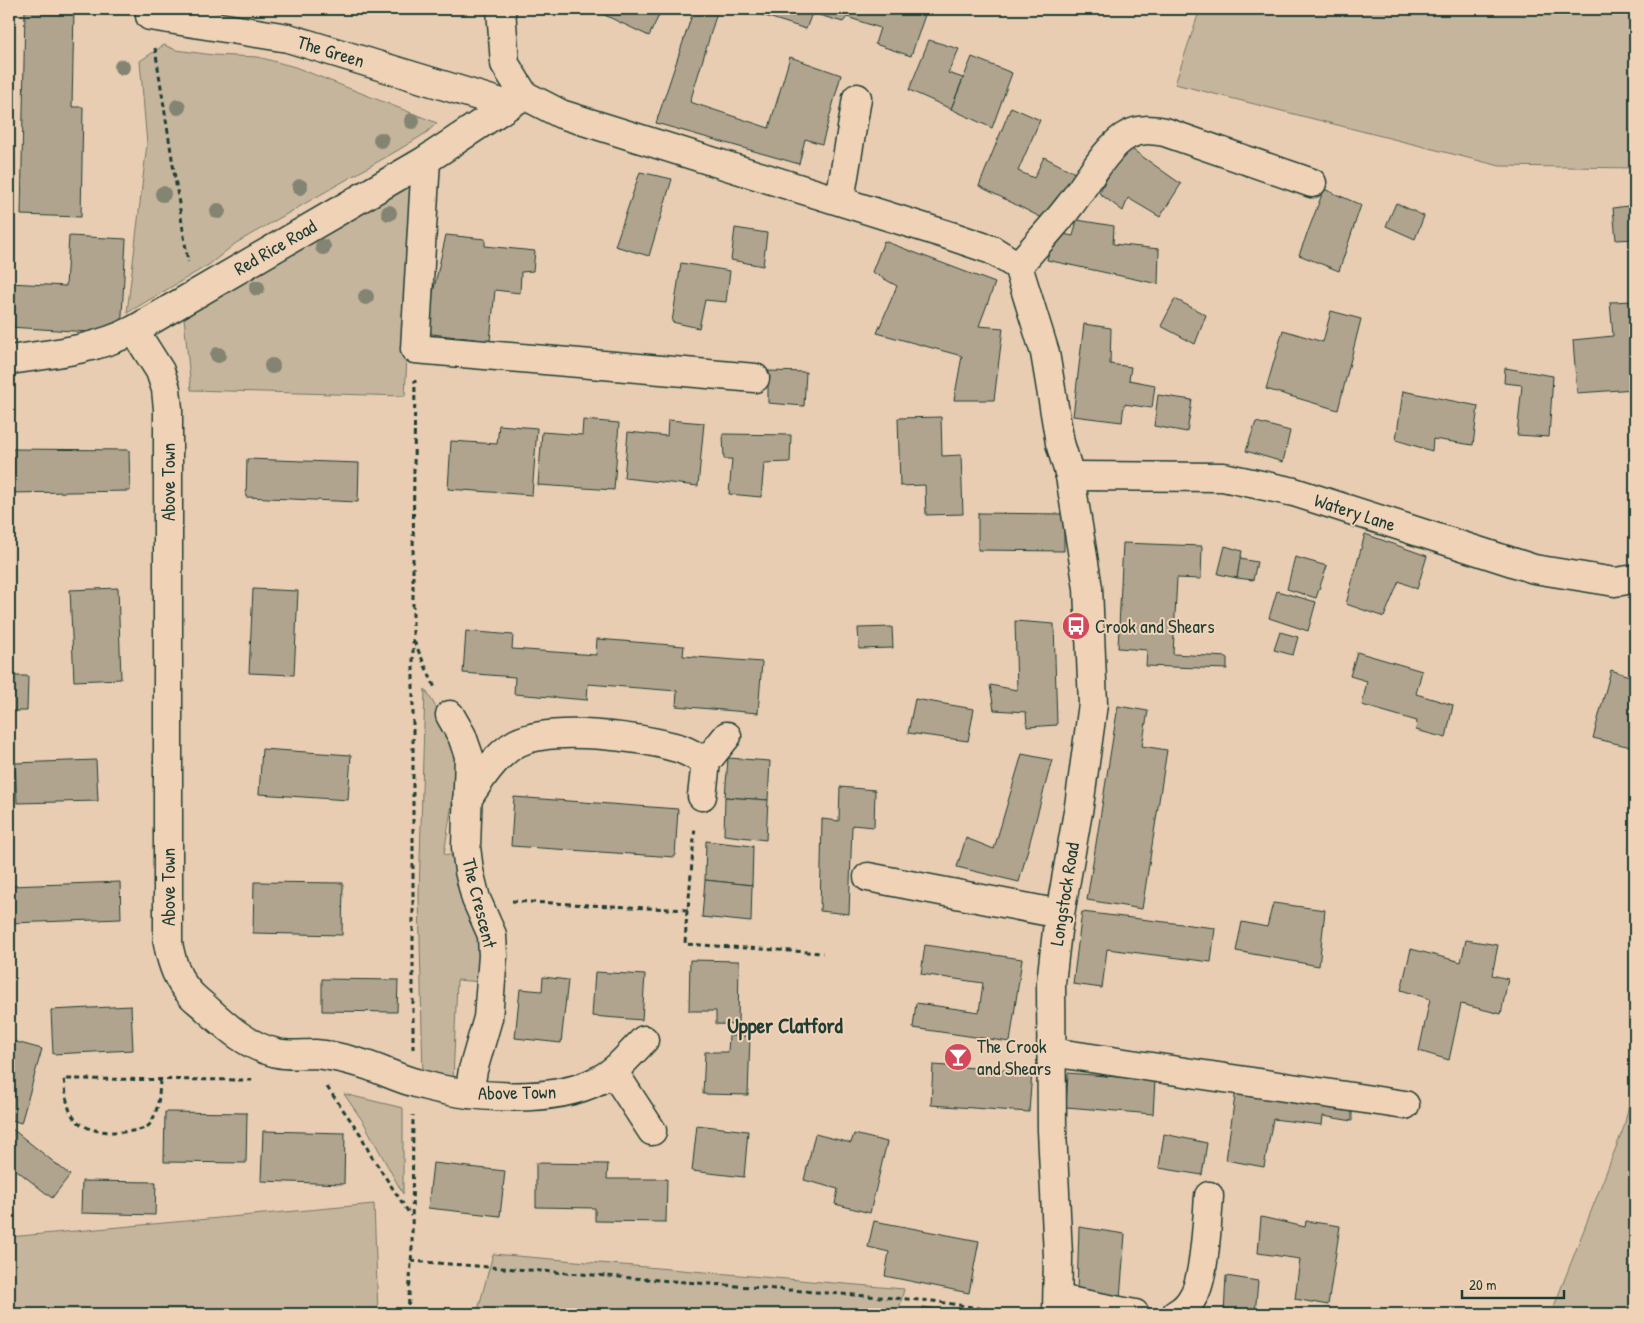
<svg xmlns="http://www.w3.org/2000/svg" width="1644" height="1323" viewBox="0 0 1644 1323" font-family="'Patrick Hand',sans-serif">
	<rect width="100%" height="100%" fill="#e8cdb2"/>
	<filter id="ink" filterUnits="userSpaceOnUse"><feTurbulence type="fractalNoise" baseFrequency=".02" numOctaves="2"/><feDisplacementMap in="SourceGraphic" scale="10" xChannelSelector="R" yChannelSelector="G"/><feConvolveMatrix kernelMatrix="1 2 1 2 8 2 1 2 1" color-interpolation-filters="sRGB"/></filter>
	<g filter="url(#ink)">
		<!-- green -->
		<g fill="#c6b59d" stroke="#727968">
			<path d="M 1200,9 L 1635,9 L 1635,168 L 1500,166 L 1175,84 Z"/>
			<path d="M 164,45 L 176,50 L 213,55 L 258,57 L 295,67 L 437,123 L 426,133 L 400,149 L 236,243 L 210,264 L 127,313 L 147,144 L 140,61 Z"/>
			<path d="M 416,175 L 405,396 L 191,390 L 184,318 Z"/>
			<path d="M 425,689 L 440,714 L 454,749 L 457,771 L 444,854 L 455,856 L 481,932 L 482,982 L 457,980 L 453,1082 L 423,1077 L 419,894 Z"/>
			<path d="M 1635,1076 L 1635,1314 L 1551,1314 L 1624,1127 Z"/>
			<path d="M 344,1094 L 403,1108 L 403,1194 L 364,1123 Z"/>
			<path d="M 374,1204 L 378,1314 L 9,1314 L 9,1237 Z"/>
			<path d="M 493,1254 L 904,1289 L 898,1314 L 477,1314 Z"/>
		</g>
		<!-- building -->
		<g fill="#b0a48f" stroke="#1f3d34">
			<path d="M 25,9 L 74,9 L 72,107 L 83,107 L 81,217 L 21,215 Z"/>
			<path d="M 597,9 L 662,9 L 649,36 L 596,11 Z"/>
			<path d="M 694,9 L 718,9 L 690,102 L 769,128 L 790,57 L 841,75 L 822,144 L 805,139 L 799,164 L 656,123 Z"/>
			<path d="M 743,9 L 927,9 L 911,56 L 875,44 L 880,28 L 847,17 L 843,22 L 812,13 L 806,29 Z"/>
			<path d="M 929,40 L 959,49 L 948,73 L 963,78 L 951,109 L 909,90 Z"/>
			<path d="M 972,57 L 1012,73 L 992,128 L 951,109 Z"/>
			<path d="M 1011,107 L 1040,120 L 1018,171 L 1034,178 L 1044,157 L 1075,173 L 1052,223 L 979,186 Z"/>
			<path d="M 1126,145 L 1181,184 L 1160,217 L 1128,198 L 1123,211 L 1099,193 Z"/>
			<path d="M 640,172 L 672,179 L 649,256 L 615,246 Z"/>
			<path d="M 1324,189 L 1361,205 L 1339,271 L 1299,255 Z"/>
			<path d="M 1396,203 L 1424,216 L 1415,239 L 1386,226 Z"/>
			<path d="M 1635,205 L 1635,239 L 1616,240 L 1613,208 Z"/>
			<path d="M 1077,220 L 1114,226 L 1113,244 L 1159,249 L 1158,284 L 1047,260 L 1054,232 L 1073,236 Z"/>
			<path d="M 735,228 L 767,233 L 763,266 L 731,260 Z"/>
			<path d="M 446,235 L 485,239 L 485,246 L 535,251 L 533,271 L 521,272 L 520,293 L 495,290 L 490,341 L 424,333 Z"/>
			<path d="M 69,236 L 126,239 L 121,334 L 9,327 L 9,283 L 66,286 Z"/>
			<path d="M 884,241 L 995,283 L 979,326 L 1003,328 L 994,400 L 954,400 L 962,356 L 877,333 L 897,286 L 872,272 Z"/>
			<path d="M 681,263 L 730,271 L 726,302 L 705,300 L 699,328 L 672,322 Z"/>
			<path d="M 1175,299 L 1206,315 L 1195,344 L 1161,326 Z"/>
			<path d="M 1635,301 L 1635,389 L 1577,393 L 1573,340 L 1613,336 L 1610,302 Z"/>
			<path d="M 1331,311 L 1361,319 L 1338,410 L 1266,389 L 1283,330 L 1323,342 Z"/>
			<path d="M 1084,324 L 1111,328 L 1110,364 L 1131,367 L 1129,380 L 1155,385 L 1152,408 L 1124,404 L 1122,422 L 1073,416 Z"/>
			<path d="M 1505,368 L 1553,376 L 1549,437 L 1517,435 L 1522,385 L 1504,383 Z"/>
			<path d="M 768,371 L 806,372 L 804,406 L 768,403 Z"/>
			<path d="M 1403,391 L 1478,406 L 1473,445 L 1433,439 L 1432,451 L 1396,440 Z"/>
			<path d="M 1158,395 L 1192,400 L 1187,432 L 1154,426 Z"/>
			<path d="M 941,417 L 942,456 L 961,455 L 963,514 L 926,515 L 925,485 L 900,486 L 898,418 Z"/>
			<path d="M 583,420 L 619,423 L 614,490 L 538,485 L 542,432 L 582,435 Z"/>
			<path d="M 668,420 L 704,423 L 698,486 L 624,478 L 628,432 L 667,436 Z"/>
			<path d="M 1256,422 L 1290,431 L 1283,462 L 1246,451 Z"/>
			<path d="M 499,425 L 537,428 L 532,495 L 448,489 L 451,441 L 497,444 Z"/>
			<path d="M 723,434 L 791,435 L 790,462 L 764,463 L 761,497 L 729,494 L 732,459 L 724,459 Z"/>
			<path d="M 9,449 L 129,450 L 130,491 L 9,493 Z"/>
			<path d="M 247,459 L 359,463 L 358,502 L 246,497 Z"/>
			<path d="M 978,513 L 1064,514 L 1064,551 L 978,550 Z"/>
			<path d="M 1365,534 L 1427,556 L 1417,589 L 1399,581 L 1384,617 L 1346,604 Z"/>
			<path d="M 1123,543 L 1202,546 L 1201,579 L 1177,578 L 1173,654 L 1227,657 L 1227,669 L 1146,666 L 1147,650 L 1118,648 Z"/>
			<path d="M 1225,546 L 1242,551 L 1237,578 L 1218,574 Z"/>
			<path d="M 1295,557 L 1327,566 L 1316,598 L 1287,589 Z"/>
			<path d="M 1240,559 L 1257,562 L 1253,580 L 1237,578 Z"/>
			<path d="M 118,588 L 121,679 L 74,681 L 70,590 Z"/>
			<path d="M 253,589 L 298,591 L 294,675 L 249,673 Z"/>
			<path d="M 1277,591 L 1316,602 L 1308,631 L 1269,618 Z"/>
			<path d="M 1015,621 L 1054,624 L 1057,725 L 1027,727 L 1026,712 L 994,710 L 990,685 L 1017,690 Z"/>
			<path d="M 892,627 L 893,648 L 859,649 L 858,628 Z"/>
			<path d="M 466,631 L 513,635 L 512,649 L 596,655 L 597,639 L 684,646 L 683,656 L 762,662 L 758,713 L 676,706 L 677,691 L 588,684 L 587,700 L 514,694 L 515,677 L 463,673 Z"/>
			<path d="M 1280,632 L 1298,637 L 1293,655 L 1274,650 Z"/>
			<path d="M 1357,652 L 1422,671 L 1416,694 L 1453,705 L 1446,738 L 1416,730 L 1417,721 L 1362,705 L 1367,681 L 1350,676 Z"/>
			<path d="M 1611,670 L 1635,678 L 1635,748 L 1593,738 Z"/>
			<path d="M 9,676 L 28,676 L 27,711 L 9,711 Z"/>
			<path d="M 915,699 L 974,709 L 968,741 L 908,733 Z"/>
			<path d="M 1118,706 L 1148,711 L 1142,746 L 1167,750 L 1142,909 L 1087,900 Z"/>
			<path d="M 262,749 L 351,755 L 348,800 L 259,794 Z"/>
			<path d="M 1022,754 L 1052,760 L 1019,882 L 957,867 L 966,838 L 994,849 Z"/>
			<path d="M 728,758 L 770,761 L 768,800 L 725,797 Z"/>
			<path d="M 96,760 L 98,801 L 17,803 L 15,763 Z"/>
			<path d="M 840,787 L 875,790 L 874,827 L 852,825 L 849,914 L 820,911 L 822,819 L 839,821 Z"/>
			<path d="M 514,797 L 678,809 L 675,857 L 511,846 Z"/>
			<path d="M 725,797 L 768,800 L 766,840 L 724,835 Z"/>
			<path d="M 706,841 L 753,846 L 752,885 L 705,880 Z"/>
			<path d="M 705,880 L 752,885 L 751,922 L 702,917 Z"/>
			<path d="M 120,882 L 121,919 L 11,923 L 10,886 Z"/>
			<path d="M 254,882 L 343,883 L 342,935 L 253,933 Z"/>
			<path d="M 1273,903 L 1325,910 L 1319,966 L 1236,951 L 1242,922 L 1267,927 Z"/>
			<path d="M 1082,912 L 1215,928 L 1211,962 L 1107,949 L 1102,988 L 1073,984 Z"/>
			<path d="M 1466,940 L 1498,945 L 1492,975 L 1508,979 L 1501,1014 L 1461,1004 L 1449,1060 L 1419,1051 L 1430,999 L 1401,990 L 1411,949 L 1461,962 Z"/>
			<path d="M 925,945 L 1022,959 L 1010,1042 L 913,1028 L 916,1003 L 979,1012 L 983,983 L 921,974 Z"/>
			<path d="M 690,960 L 739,961 L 738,1025 L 716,1024 L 716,1011 L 689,1011 Z"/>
			<path d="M 595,972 L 645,975 L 642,1020 L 592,1016 Z"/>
			<path d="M 543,977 L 568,980 L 561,1043 L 515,1038 L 520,989 L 542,991 Z"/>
			<path d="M 322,979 L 398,980 L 397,1012 L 322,1011 Z"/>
			<path d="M 131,1006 L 133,1050 L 53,1054 L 51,1010 Z"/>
			<path d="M 729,1036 L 750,1036 L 748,1095 L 703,1094 L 705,1052 L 728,1052 Z"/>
			<path d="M 9,1040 L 42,1049 L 21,1123 L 9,1119 Z"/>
			<path d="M 933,1065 L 1032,1072 L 1029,1112 L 931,1105 Z"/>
			<path d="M 1068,1073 L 1155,1080 L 1153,1114 L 1066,1107 Z"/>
			<path d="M 1236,1089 L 1352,1102 L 1352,1121 L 1323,1116 L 1322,1125 L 1273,1119 L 1264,1167 L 1226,1160 Z"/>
			<path d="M 165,1112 L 247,1113 L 246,1163 L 164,1162 Z"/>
			<path d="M 697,1125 L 748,1131 L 744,1177 L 692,1171 Z"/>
			<path d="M 11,1128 L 70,1175 L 52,1198 L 9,1164 L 9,1131 Z"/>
			<path d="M 263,1131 L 345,1133 L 344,1184 L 261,1181 Z"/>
			<path d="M 815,1134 L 851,1143 L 854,1134 L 887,1142 L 870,1213 L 835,1204 L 838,1189 L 804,1180 Z"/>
			<path d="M 1164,1134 L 1207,1143 L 1202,1175 L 1159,1168 Z"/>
			<path d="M 433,1163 L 505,1171 L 500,1216 L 428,1208 Z"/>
			<path d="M 536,1163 L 608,1164 L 607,1179 L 667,1179 L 666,1222 L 595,1221 L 595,1208 L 536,1207 Z"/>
			<path d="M 82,1181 L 156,1182 L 155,1215 L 81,1213 Z"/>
			<path d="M 1261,1217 L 1305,1227 L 1306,1221 L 1340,1226 L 1328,1305 L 1295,1299 L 1300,1259 L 1258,1253 Z"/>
			<path d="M 874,1221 L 979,1241 L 969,1293 L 885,1276 L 889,1252 L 868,1247 Z"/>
			<path d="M 1079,1227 L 1125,1234 L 1120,1299 L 1077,1293 Z"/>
			<path d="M 1226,1276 L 1258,1281 L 1255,1314 L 1224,1314 Z"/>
			<path d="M 923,1307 L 975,1314 L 922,1314 Z"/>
		</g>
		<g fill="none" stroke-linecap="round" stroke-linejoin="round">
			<defs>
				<g id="minor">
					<path d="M 501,9 L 505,64 L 524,95"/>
					<path d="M 150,16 L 288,38 L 508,105"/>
					<path d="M 524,95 L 561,114 L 951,236 L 992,250 L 1018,266 L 1045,353 L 1060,443 L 1070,476 L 1088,588 L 1093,704 L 1079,806 L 1057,931 L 1051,983 L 1052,1130 L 1058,1256 L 1057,1314"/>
					<path d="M 426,160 L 415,349 L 755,378"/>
					<path d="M 840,200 L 857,98"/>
					<path d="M 1018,266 C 1035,246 1054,226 1070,205 C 1085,186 1107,145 1128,135 C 1140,128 1152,130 1165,132 L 1312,183"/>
					<path d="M 134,330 L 160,371 L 166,389 L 168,409 L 168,943 C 171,960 176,978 188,991 C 193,998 201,1003 207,1009 C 228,1028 249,1047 277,1053 C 289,1056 302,1054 315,1054 C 329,1055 342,1058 356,1062 C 377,1067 396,1078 416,1083 C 466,1098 552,1105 599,1080 C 617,1071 630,1054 644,1040"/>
					<path d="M 9,360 C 51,354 95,350 134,330 L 426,160 L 524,95"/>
					<path d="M 1070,476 L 1223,477 L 1294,492 L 1534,569 L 1615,582 L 1635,579"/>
					<path d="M 450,715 L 462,736 L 469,756 L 466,847 L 469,871 L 476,899 L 492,935 L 493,956 L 488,1018 L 473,1070 L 469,1094"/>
					<path d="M 702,796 L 706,762 L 727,736"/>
					<path d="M 467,800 C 479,781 496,754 517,743 C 553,725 640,737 678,748 C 688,751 697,757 706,762"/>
					<path d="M 868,877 L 1060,914"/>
					<path d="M 1051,1052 L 1405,1105"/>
					<path d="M 613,1071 L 652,1131"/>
					<path d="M 1058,1299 L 1135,1314"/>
					<path d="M 1176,1314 C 1184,1310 1190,1303 1194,1295 C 1205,1276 1207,1220 1209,1196"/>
				</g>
			</defs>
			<!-- minor casing -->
			<use href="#minor" stroke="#1f3d34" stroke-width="31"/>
			<!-- path -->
			<g stroke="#1f3d34" stroke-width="3" stroke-dasharray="5 4" stroke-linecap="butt">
				<path d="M 155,48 L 188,262"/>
				<path d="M 414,641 L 435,688"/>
				<path d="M 512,901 L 688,910 L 695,826"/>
				<path d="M 687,911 L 685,944 L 823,953"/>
				<path d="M 413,1049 L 413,560 L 415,380"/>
				<path d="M 160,1080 C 159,1096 159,1110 150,1124 C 143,1134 106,1133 95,1130 C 89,1129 79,1124 75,1119 C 66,1109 66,1092 64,1079 L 253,1080"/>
				<path d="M 327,1087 L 361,1135 L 370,1154 L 411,1216"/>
				<path d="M 411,1261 L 933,1301 L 1017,1314"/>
				<path d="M 408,1314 L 412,1247 L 413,1115"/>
			</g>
			<!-- minor -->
			<use href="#minor" stroke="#f0d3b7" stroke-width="28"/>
		</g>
		<!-- trees -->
		<g fill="#838472">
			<circle cx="122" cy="67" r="8"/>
			<circle cx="178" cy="107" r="8"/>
			<circle cx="412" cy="121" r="8"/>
			<circle cx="381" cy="140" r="8"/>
			<circle cx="300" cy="187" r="8"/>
			<circle cx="163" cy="194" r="8"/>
			<circle cx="218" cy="211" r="8"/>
			<circle cx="389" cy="213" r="8"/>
			<circle cx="323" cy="247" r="8"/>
			<circle cx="257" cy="288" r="8"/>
			<circle cx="366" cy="297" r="8"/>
			<circle cx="218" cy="355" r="8"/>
			<circle cx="272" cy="366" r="8"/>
		</g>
	</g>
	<!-- icons -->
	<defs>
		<symbol id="bus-disc" viewBox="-11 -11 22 22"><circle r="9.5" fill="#d1495b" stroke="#f0d3b7"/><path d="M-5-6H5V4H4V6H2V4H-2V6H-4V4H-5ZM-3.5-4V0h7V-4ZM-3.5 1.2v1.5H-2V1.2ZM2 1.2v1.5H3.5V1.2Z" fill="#fff"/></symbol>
		<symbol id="bar-disc" viewBox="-11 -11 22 22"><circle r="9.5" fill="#d1495b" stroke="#f0d3b7"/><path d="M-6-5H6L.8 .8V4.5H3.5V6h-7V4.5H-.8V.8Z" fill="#fff"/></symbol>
	</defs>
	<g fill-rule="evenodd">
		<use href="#bus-disc" x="1060" y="610" width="32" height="32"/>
		<use href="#bar-disc" x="942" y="1041" width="32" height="32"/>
	</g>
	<g text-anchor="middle" stroke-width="4" stroke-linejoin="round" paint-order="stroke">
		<!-- street labels -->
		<g font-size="19" fill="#1f3d34" stroke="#f0d3b7">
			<text transform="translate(331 51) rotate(17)" y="7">The Green</text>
			<text transform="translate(275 247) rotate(-30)" y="7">Red Rice Road</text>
			<text transform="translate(168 482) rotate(-90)" y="7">Above Town</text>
			<text transform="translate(1355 512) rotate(18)" y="7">Watery Lane</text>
			<text transform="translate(168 887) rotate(-90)" y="7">Above Town</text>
			<text transform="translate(1064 894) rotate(-81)" y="7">Longstock Road</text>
			<text transform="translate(480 903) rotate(76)" y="7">The Crescent</text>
			<text transform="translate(517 1092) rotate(-1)" y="7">Above Town</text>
		</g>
		<!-- poi labels -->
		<g font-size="19" fill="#1f3d34" stroke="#f0d3b7" text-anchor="start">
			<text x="1095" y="633">Crook and Shears</text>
			<text x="977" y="1053">The Crook<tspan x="977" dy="22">and Shears</tspan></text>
		</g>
		<!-- quarter labels -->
		<g font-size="21" font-weight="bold" fill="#1f3d34" stroke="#f0d3b7">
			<text x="785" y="1033">Upper Clatford</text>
		</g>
	</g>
	<!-- margin -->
	<rect width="1644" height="1323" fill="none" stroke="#f0d3b7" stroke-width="30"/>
	<rect x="15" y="15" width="1614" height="1293" fill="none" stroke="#1f3d34" stroke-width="2" filter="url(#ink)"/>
	<!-- scale -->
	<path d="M1462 1290v8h102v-8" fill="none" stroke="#1f3d34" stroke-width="2.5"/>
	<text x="1469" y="1290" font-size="15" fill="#1f3d34" stroke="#f0d3b7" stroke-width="4" paint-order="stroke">20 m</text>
</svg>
